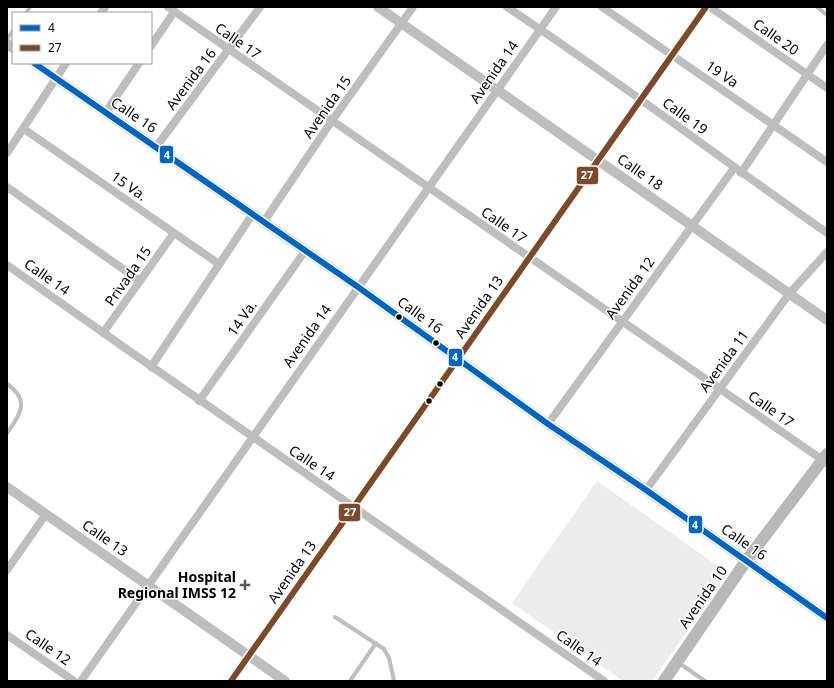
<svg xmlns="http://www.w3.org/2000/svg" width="834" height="688" viewBox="0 0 834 688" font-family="'Noto Sans',sans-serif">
	<rect width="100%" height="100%" fill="#fff"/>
	<!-- green -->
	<path fill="#ececec" d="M 597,481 L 728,573 L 652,681 L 623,681 L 512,603 Z"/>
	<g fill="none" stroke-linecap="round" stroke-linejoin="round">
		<!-- service -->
		<g stroke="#bebebe" stroke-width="4">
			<path d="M 817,7 L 827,15"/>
			<path d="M 26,13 L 30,7"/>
			<path d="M 7,39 L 13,31"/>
			<path d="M 7,384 C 30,400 21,414 7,433"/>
			<path d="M 335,617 L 384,649 L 389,658 L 394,681"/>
			<path d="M 679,663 L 705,681"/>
			<path d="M 350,681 L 376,643"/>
		</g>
		<!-- minor -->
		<g stroke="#bebebe" stroke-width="8">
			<path d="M 168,7 L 827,463"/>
			<path d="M 507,7 C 616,79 720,158 827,233"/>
			<path d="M 602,7 L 827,162"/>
			<path d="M 710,7 L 827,88"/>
			<path d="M 101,13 L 105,7"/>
			<path d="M 151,46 L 174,12"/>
			<path d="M 106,112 L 139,63"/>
			<path d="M 24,129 L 219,264"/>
			<path d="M 156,147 L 260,7"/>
			<path d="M 7,153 L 66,63"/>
			<path d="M 741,173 L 827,45"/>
			<path d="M 7,187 L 140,281"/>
			<path d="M 263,223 L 331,122 L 413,7"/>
			<path d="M 7,265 C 205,405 405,542 604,681"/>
			<path d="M 103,333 L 174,233"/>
			<path d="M 151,367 L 252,215"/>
			<path d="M 199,401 L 305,251"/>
			<path d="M 548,424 L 734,168"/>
			<path d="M 646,490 L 789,294 L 827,252"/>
			<path d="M 7,570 L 46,514"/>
			<path d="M 7,635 L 74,681"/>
			<path d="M 81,681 L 556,7"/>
			<path d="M 231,681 L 706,7"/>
		</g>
		<!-- tertiary -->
		<g stroke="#bebebe" stroke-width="10">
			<path d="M 378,7 L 827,320"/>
			<path d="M 7,44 L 13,48"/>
			<path d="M 34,63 L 358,287 L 548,424 L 646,490 L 827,618"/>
			<path d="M 7,487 L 285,681"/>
		</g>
		<!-- secondary -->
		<path stroke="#b8b8b8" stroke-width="12" d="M 664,681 L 746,561 L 827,454"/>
		<defs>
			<path id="bus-1" d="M 34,63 L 358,287 L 548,424 L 646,490 L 827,618"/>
			<path id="bus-2" d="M 231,681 L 706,7"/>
		</defs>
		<!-- bus-1 casing -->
		<use href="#bus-1" stroke="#fff" stroke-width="9"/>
		<!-- bus-2 casing -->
		<use href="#bus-2" stroke="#fff" stroke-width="9"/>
		<!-- bus-1 -->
		<use href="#bus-1" stroke="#0065bd" stroke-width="6"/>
		<!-- bus-2 -->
		<use href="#bus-2" stroke="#7a4b2a" stroke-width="6"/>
	</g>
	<!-- markers -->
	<g fill="#000" stroke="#fff" stroke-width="1.5">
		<circle cx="399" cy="317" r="3.5"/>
		<circle cx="436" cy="343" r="3.5"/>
		<circle cx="440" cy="384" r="3.5"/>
		<circle cx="429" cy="401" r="3.5"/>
	</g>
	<path fill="#595959" stroke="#fff" stroke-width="1.5" d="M243 579h4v4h4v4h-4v4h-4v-4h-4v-4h4z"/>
	<g text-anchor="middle" stroke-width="3" stroke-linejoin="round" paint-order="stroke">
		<!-- street labels -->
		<g font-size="14" fill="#000" stroke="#fff">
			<text transform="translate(776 37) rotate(35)" y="5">Calle 20</text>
			<text transform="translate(238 41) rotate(35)" y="5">Calle 17</text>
			<text transform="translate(494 72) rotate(-55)" y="5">Avenida 14</text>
			<text transform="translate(722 74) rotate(34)" y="5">19 Va</text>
			<text transform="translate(191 79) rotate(-53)" y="5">Avenida 16</text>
			<text transform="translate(327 107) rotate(-55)" y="5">Avenida 15</text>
			<text transform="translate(134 115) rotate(34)" y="5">Calle 16</text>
			<text transform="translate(685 116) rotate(36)" y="5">Calle 19</text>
			<text transform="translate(640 172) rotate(35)" y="5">Calle 18</text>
			<text transform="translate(129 186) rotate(35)" y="5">15 Va.</text>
			<text transform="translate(504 225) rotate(35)" y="5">Calle 17</text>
			<text transform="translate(128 276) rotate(-55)" y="5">Privada 15</text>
			<text transform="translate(47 277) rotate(35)" y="5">Calle 14</text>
			<text transform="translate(630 288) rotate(-54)" y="5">Avenida 12</text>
			<text transform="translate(479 307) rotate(-55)" y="5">Avenida 13</text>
			<text transform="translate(420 315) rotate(36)" y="5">Calle 16</text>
			<text transform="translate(242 318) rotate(-55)" y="5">14 Va.</text>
			<text transform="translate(307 336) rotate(-55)" y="5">Avenida 14</text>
			<text transform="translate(724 361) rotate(-54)" y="5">Avenida 11</text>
			<text transform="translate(771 409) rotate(35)" y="5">Calle 17</text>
			<text transform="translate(312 463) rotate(34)" y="5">Calle 14</text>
			<text transform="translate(105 538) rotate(35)" y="5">Calle 13</text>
			<text transform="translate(744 542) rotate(35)" y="5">Calle 16</text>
			<text transform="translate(292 572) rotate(-55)" y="5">Avenida 13</text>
			<text transform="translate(703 597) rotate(-55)" y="5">Avenida 10</text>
			<text transform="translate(48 647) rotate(35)" y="5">Calle 12</text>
			<text transform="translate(579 648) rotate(35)" y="5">Calle 14</text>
		</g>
		<!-- poi labels -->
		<g font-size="14" font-weight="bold" fill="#000" stroke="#fff" text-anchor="end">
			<text x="236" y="582">Hospital<tspan x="236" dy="16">Regional IMSS 12</tspan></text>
		</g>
	</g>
	<g stroke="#fff" stroke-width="1.5">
		<rect x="159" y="145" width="15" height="19" rx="4" fill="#0065bd"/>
		<rect x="576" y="166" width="23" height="19" rx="4" fill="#7a4b2a"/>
		<rect x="448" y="348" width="15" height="19" rx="4" fill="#0065bd"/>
		<rect x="338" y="503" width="23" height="19" rx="4" fill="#7a4b2a"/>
		<rect x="688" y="515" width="15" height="19" rx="4" fill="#0065bd"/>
	</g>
	<g font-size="11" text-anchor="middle" font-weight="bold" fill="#fff">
		<text x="167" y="159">4</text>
		<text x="587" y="179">27</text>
		<text x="455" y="361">4</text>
		<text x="350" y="516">27</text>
		<text x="695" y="529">4</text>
	</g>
	<!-- border -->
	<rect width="834" height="688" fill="none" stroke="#000000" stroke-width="16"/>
	<!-- legend -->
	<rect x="12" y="12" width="140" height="52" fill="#ffffff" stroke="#999999"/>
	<rect x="20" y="25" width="20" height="6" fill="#0065bd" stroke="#999999"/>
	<text x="48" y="32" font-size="12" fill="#000000">4</text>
	<rect x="20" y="45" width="20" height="6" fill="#7a4b2a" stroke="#999999"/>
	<text x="48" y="52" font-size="12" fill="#000000">27</text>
</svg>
